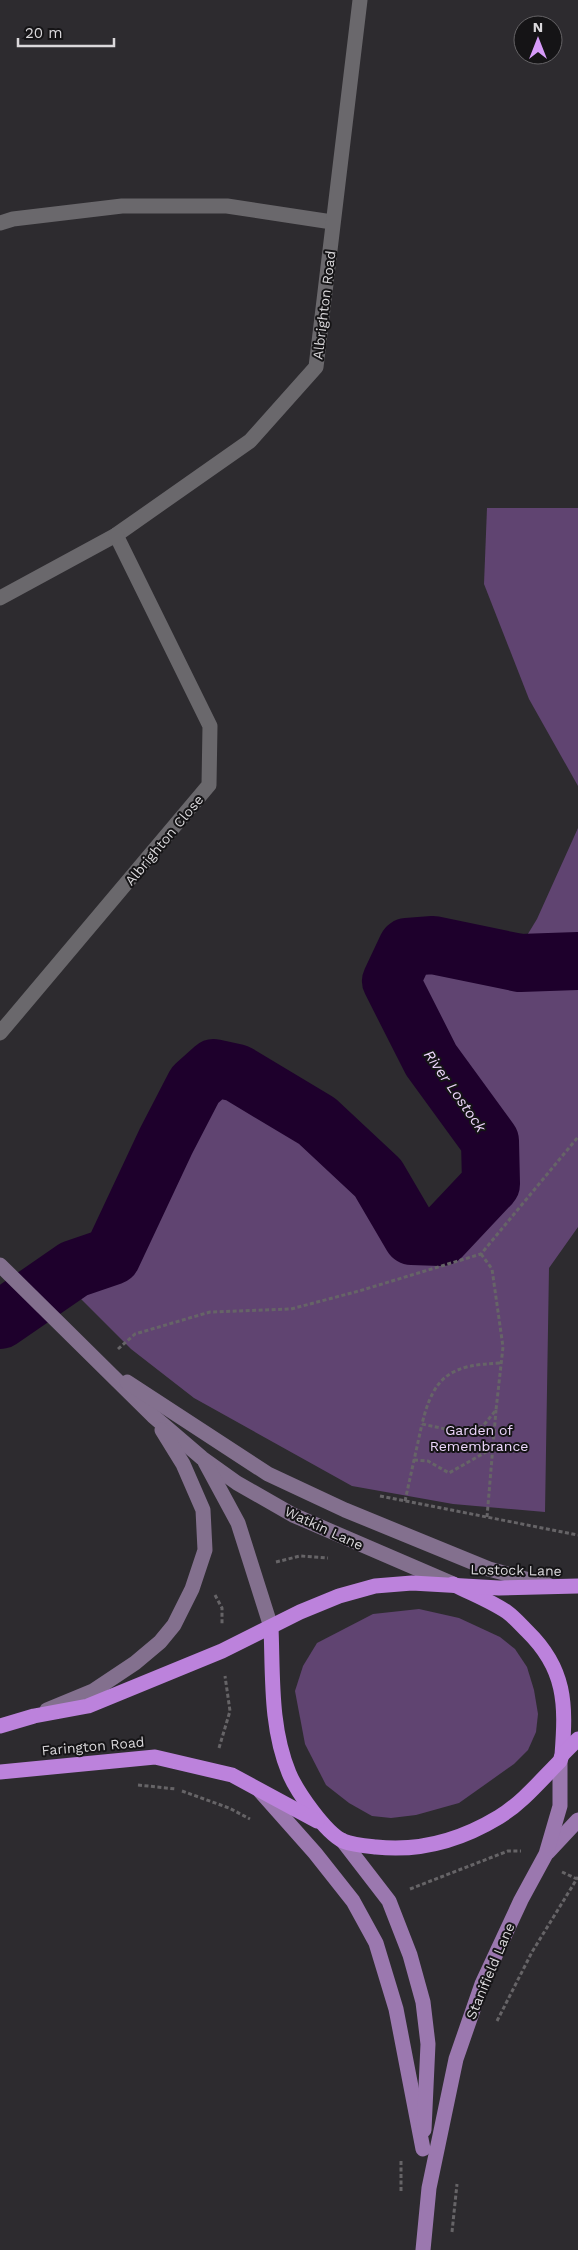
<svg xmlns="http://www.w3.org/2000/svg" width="578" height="2250" viewBox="0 0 578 2250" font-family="'Work Sans',sans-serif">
	<rect width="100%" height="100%" fill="#2d2b2f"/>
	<!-- green -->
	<g fill="#604471">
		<path d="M 487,508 L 578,508 L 578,786 L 529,699 L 484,584 Z"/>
		<path d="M 578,828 L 578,1227 L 549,1268 L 545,1512 L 453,1504 L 352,1486 L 194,1398 L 131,1349 L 70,1288 L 136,1247 L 215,1088 L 248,1096 L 343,1177 L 404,1245 L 439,1249 L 465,1227 L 507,1175 L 494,1121 L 432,1032 L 409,975 L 421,958 L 450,959 L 506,970 L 537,919 Z"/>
		<path d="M 419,1609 L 459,1618 L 500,1637 L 515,1649 L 527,1667 L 534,1690 L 538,1714 L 536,1732 L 528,1750 L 514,1764 L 459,1803 L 416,1815 L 391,1818 L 372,1816 L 349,1803 L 326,1785 L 305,1744 L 295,1691 L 303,1666 L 317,1643 L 373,1614 Z"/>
	</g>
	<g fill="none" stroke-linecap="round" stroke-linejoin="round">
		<!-- river -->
		<path stroke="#1e002c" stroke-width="58" d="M 0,1320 L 74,1269 L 112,1256 L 166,1141 L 195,1085 L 214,1068 L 237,1073 L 317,1121 L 378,1178 L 412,1236 L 441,1237 L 491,1184 L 490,1141 L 431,1060 L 391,981 L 407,947 L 433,945 L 520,963 L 578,961"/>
		<!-- path -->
		<g stroke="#666467" stroke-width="3" stroke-dasharray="4 2.5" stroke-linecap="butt">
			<path d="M 481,1254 L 492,1269 L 503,1347 L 496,1410 L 483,1426 L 464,1433 L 422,1424 C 434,1374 452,1365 501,1363"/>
			<path d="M 118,1349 L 135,1334 L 210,1312 L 291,1309 L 359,1291 L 481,1254 L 578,1137"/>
			<path d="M 414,1460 L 428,1461 L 449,1473 L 493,1448"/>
			<path d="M 380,1496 L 578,1535"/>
			<path d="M 405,1501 L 422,1424"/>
			<path d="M 487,1517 L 496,1410"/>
			<path d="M 276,1562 L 300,1556 L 328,1558"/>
			<path d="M 215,1595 L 222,1608 L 222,1625"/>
			<path d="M 219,1748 L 230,1711 L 225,1676"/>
			<path d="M 138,1785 L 176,1789"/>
			<path d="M 182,1791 L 229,1808 L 250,1819"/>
			<path d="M 562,1872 L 577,1879"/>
			<path d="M 410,1889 L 508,1851 L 521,1851"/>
			<path d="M 497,2021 L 532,1952 L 578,1877"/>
			<path d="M 401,2161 L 401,2193"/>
			<path d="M 452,2232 L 457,2184"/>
		</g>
		<!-- street -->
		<g stroke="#6a686c" stroke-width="15">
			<path d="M 0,223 L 13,219 L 122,206 L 227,206 L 332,222"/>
			<path d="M 0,598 L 116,535 L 250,441 L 316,367 L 360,0"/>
			<path d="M 0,1033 L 209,785 L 210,726 L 116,535"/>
		</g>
		<!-- secondary -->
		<g stroke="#83708e" stroke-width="15">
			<path d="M 0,1265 L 153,1416 L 202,1458 L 237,1483 L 293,1515 L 453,1584"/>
			<path d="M 127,1382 L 268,1474 L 345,1510 L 489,1569 L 548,1585"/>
			<path d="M 205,1462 L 238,1523 L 271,1627"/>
			<path d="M 47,1710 L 93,1691 L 135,1663 L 160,1642 L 174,1625 L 192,1589 L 205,1550 L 203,1510 L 183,1464 L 162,1430"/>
		</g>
		<!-- primary -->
		<g stroke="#9b78af" stroke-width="15">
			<path d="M 260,1791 L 315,1853 L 353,1901 L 376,1943 L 396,2009 L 423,2149"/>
			<path d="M 342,1840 L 389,1901 L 410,1955 L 423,2002 L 428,2044 L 424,2130"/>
			<path d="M 548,1852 L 578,1820"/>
			<path d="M 423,2250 L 429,2188 L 456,2059 L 482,1984 L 521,1900 L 546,1854 L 560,1806 L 560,1761"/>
		</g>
		<!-- highway -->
		<g stroke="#bc82dc" stroke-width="15">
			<path d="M 271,1627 C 273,1677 270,1727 289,1773 C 297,1792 325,1832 343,1841 C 353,1845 366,1846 376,1847 C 421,1852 461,1840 499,1817 C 522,1803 541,1780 560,1761 L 562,1755 C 566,1704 566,1669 527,1631 C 521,1625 514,1617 507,1612 C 491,1601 470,1593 453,1584"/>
			<path d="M 0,1726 L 34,1716 L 88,1706 L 222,1651 L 300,1612 L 339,1596 L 375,1586 L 412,1583 L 499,1588 L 578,1586"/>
			<path d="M 562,1755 L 578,1739"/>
			<path d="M 0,1772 L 155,1757 L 232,1775 L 317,1821"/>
		</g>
	</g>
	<g text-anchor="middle" stroke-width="4" stroke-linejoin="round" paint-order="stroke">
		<!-- street labels -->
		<g font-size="14" fill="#dad8db" stroke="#151416">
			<text transform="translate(324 305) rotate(-83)" y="5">Albrighton Road</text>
			<text transform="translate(164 840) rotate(-50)" y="5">Albrighton Close</text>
			<text transform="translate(324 1528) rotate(25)" y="5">Watkin Lane</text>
			<text transform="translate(516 1570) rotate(1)" y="5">Lostock Lane</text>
			<text transform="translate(93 1746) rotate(-5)" y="5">Farington Road</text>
			<text transform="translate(490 1971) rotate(-67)" y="5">Stanifield Lane</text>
		</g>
		<!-- park labels -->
		<g font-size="14" fill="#eed7fd" stroke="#151416">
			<text x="479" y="1435">Garden of<tspan x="479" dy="16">Remembrance</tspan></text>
		</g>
		<!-- water labels -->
		<g font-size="15" font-style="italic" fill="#edd6fb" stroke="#151416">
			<text transform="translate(455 1091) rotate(55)" y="5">River Lostock</text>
		</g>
	</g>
	<!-- north arrow -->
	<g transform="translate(538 40)"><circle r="24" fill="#151416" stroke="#646265"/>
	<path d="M0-4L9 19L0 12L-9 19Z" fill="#d79bf9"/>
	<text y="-8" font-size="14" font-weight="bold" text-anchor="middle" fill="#dad8db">N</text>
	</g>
	<!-- scale -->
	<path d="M18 38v8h96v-8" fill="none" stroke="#dad8db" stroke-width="2.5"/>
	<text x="25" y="38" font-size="15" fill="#dad8db" stroke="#151416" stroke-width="4" paint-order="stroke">20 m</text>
</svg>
